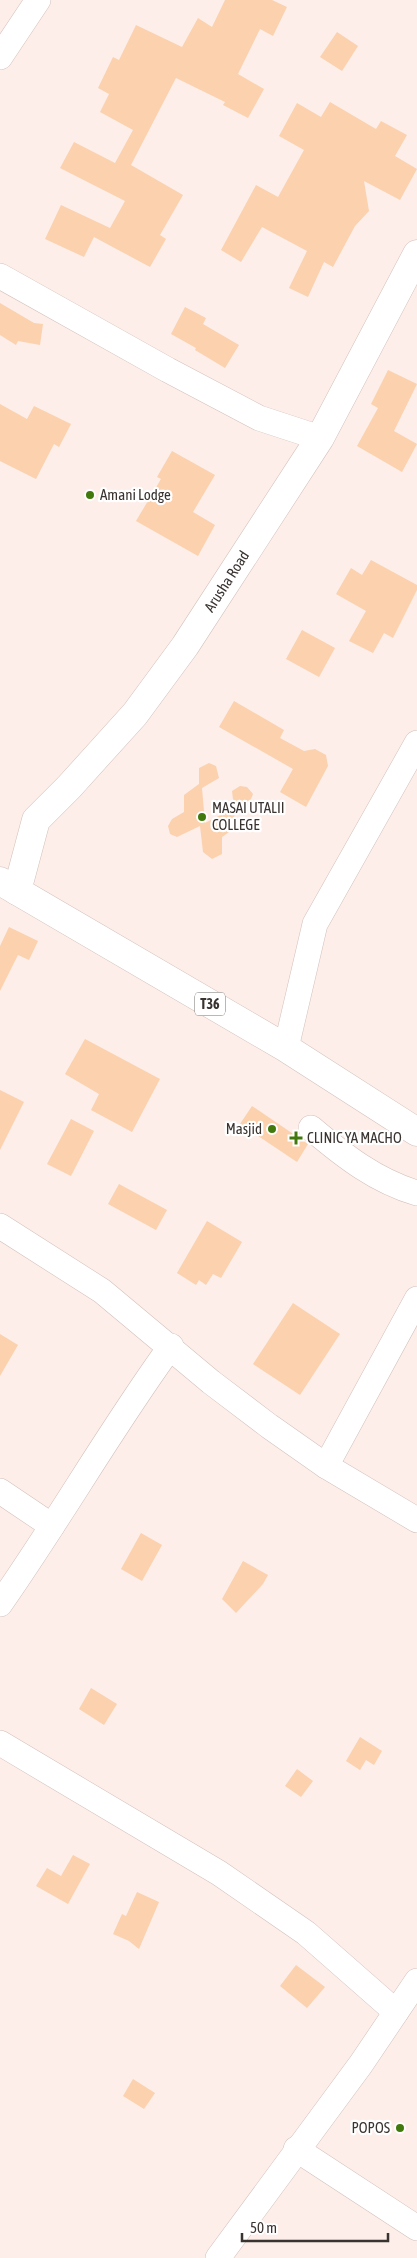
<svg xmlns="http://www.w3.org/2000/svg" width="417" height="2258" viewBox="0 0 417 2258" font-family="'Asap Condensed',sans-serif">
	<rect width="100%" height="100%" fill="#fdeee9"/>
	<!-- building -->
	<g fill="#fbd1ae">
		<path d="M 225,0 L 272,0 L 287,7 L 273,36 L 260,29 L 238,74 L 264,89 L 248,118 L 223,105 L 225,102 L 176,78 L 131,165 L 183,195 L 160,235 L 166,239 L 150,267 L 94,237 L 84,257 L 45,239 L 61,205 L 110,228 L 125,201 L 60,168 L 74,142 L 115,163 L 133,130 L 100,112 L 109,94 L 98,88 L 113,57 L 119,60 L 136,25 L 182,47 L 198,18 L 212,27 Z"/>
		<path d="M 337,32 L 358,46 L 342,71 L 320,57 Z"/>
		<path d="M 330,102 L 376,129 L 381,121 L 407,135 L 395,156 L 417,169 L 400,200 L 364,181 L 369,211 L 355,226 L 333,267 L 324,262 L 308,297 L 289,288 L 307,251 L 262,227 L 241,262 L 221,250 L 256,185 L 278,197 L 304,150 L 279,136 L 297,103 L 321,117 Z"/>
		<path d="M 0,303 L 34,323 L 43,324 L 40,345 L 18,341 L 16,345 L 0,335 Z"/>
		<path d="M 185,307 L 206,318 L 203,324 L 239,345 L 225,368 L 195,350 L 196,348 L 171,334 Z"/>
		<path d="M 388,370 L 417,384 L 394,431 L 417,444 L 402,472 L 357,446 L 378,408 L 371,404 Z"/>
		<path d="M 0,404 L 27,419 L 34,406 L 71,424 L 59,447 L 54,444 L 36,479 L 0,461 Z"/>
		<path d="M 172,451 L 215,475 L 193,512 L 215,525 L 198,556 L 136,521 L 161,479 L 157,477 Z"/>
		<path d="M 371,560 L 417,585 L 417,590 L 393,638 L 384,633 L 373,653 L 349,641 L 366,611 L 336,594 L 351,568 L 362,575 Z"/>
		<path d="M 302,630 L 335,648 L 319,677 L 286,659 Z"/>
		<path d="M 234,701 L 284,730 L 280,738 L 304,751 L 315,749 L 326,755 L 328,766 L 306,807 L 280,792 L 293,769 L 219,727 Z"/>
		<path d="M 209,763 L 216,766 L 219,778 L 202,788 L 205,823 L 234,808 L 232,791 L 240,786 L 247,787 L 253,794 L 249,804 L 234,811 L 235,828 L 222,837 L 222,854 L 212,859 L 203,852 L 200,826 L 177,837 L 170,834 L 168,826 L 172,819 L 184,812 L 184,795 L 199,784 L 199,768 Z"/>
		<path d="M 9,927 L 38,941 L 29,960 L 18,955 L 0,991 L 0,946 Z"/>
		<path d="M 85,1039 L 160,1079 L 132,1132 L 91,1110 L 99,1094 L 65,1074 Z"/>
		<path d="M 0,1090 L 24,1102 L 0,1150 Z"/>
		<path d="M 252,1106 L 308,1144 L 297,1162 L 240,1124 Z"/>
		<path d="M 71,1119 L 94,1131 L 71,1176 L 47,1164 Z"/>
		<path d="M 119,1184 L 167,1210 L 156,1230 L 108,1204 Z"/>
		<path d="M 207,1221 L 242,1242 L 221,1278 L 213,1274 L 206,1285 L 199,1280 L 196,1285 L 177,1273 Z"/>
		<path d="M 293,1303 L 340,1334 L 300,1395 L 253,1364 Z"/>
		<path d="M 0,1334 L 18,1345 L 0,1376 Z"/>
		<path d="M 141,1533 L 162,1545 L 142,1581 L 121,1569 Z"/>
		<path d="M 243,1561 L 268,1575 L 263,1584 L 236,1613 L 222,1599 Z"/>
		<path d="M 91,1688 L 117,1704 L 104,1725 L 79,1709 Z"/>
		<path d="M 360,1737 L 382,1751 L 374,1765 L 366,1760 L 360,1770 L 346,1761 Z"/>
		<path d="M 297,1769 L 313,1781 L 301,1797 L 285,1786 Z"/>
		<path d="M 73,1855 L 90,1864 L 68,1904 L 36,1886 L 47,1868 L 61,1876 Z"/>
		<path d="M 137,1892 L 159,1902 L 139,1949 L 129,1941 L 113,1934 L 122,1914 L 126,1916 Z"/>
		<path d="M 296,1965 L 325,1987 L 307,2008 L 280,1986 Z"/>
		<path d="M 133,2079 L 155,2093 L 144,2109 L 123,2096 Z"/>
	</g>
	<g fill="none" stroke-linecap="round" stroke-linejoin="round">
		<defs>
			<g id="minor">
				<path d="M 0,57 L 38,0"/>
				<path d="M 0,276 L 168,370 L 259,418 L 320,438"/>
				<path d="M 286,1048 L 315,924 L 417,743"/>
				<path d="M 311,1128 C 344,1156 376,1181 417,1193"/>
				<path d="M 0,1226 L 102,1291 L 211,1382 L 269,1426 L 326,1466 L 417,1520"/>
				<path d="M 326,1466 L 417,1299"/>
				<path d="M 0,1491 L 52,1526"/>
				<path d="M 0,1604 C 59,1520 110,1430 171,1346"/>
				<path d="M 0,1743 L 219,1873 L 306,1933 L 396,2012"/>
				<path d="M 296,2149 L 417,2228"/>
				<path d="M 218,2258 L 361,2064 L 417,1981"/>
			</g>
			<g id="major">
				<path id="s1" d="M 17,891 L 36,820 L 69,787 L 135,714 L 185,646 L 320,438 L 417,254"/>
			</g>
			<path id="highway" d="M 0,881 L 286,1048 L 417,1132"/>
		</defs>
		<!-- minor casing -->
		<use href="#minor" stroke="#d3c1bb" stroke-width="26"/>
		<!-- major casing -->
		<use href="#major" stroke="#d3c1bb" stroke-width="29"/>
		<!-- highway casing -->
		<use href="#highway" stroke="#d3c1bb" stroke-width="29"/>
		<!-- minor -->
		<use href="#minor" stroke="#fff" stroke-width="25"/>
		<!-- major -->
		<use href="#major" stroke="#fff" stroke-width="28"/>
		<!-- highway -->
		<use href="#highway" stroke="#fff" stroke-width="28"/>
	</g>
	<!-- markers -->
	<g fill="#42790d" stroke="#fff" stroke-width="2">
		<circle cx="90" cy="495" r="5"/>
		<circle cx="202" cy="817" r="5"/>
		<circle cx="272" cy="1129" r="5"/>
		<path d="M293.5 1130.5h5v5h5v5h-5v5h-5v-5h-5v-5h5z"/>
		<circle cx="400" cy="2128" r="5"/>
	</g>
	<g text-anchor="middle" stroke-width="4.5" stroke-linejoin="round" paint-order="stroke">
		<!-- shield labels -->
		<rect fill="#fff" stroke="#75716f" stroke-width="1" x="195" y="992.5" width="30" height="23" rx="4"/>
		<g font-size="14" font-weight="bold" fill="#3a3431">
			<text x="210" y="1009">T36</text>
		</g>
		<!-- poi labels -->
		<g font-size="15" fill="#3a3431" stroke="#fff" text-anchor="start">
			<text x="100" y="500">Amani Lodge</text>
			<text x="212" y="813">MASAI UTALII<tspan x="212" dy="17">COLLEGE</tspan></text>
			<text x="262" y="1134" text-anchor="end">Masjid</text>
			<text x="307" y="1143">CLINIC YA MACHO</text>
			<text x="390" y="2133" text-anchor="end">POPOS</text>
		</g>
		<!-- street labels -->
		<g font-size="15" fill="#3a3431" stroke="#fff">
			<text dy="5" stroke="none"><textPath href="#s1" startOffset="380">Arusha Road</textPath></text>
		</g>
	</g>
	<!-- scale -->
	<path d="M242 2233v8h146v-8" fill="none" stroke="#3a3431" stroke-width="2.5"/>
	<text x="250" y="2233" font-size="15" fill="#3a3431" stroke="#ffffff" stroke-width="4" paint-order="stroke">50 m</text>
</svg>
